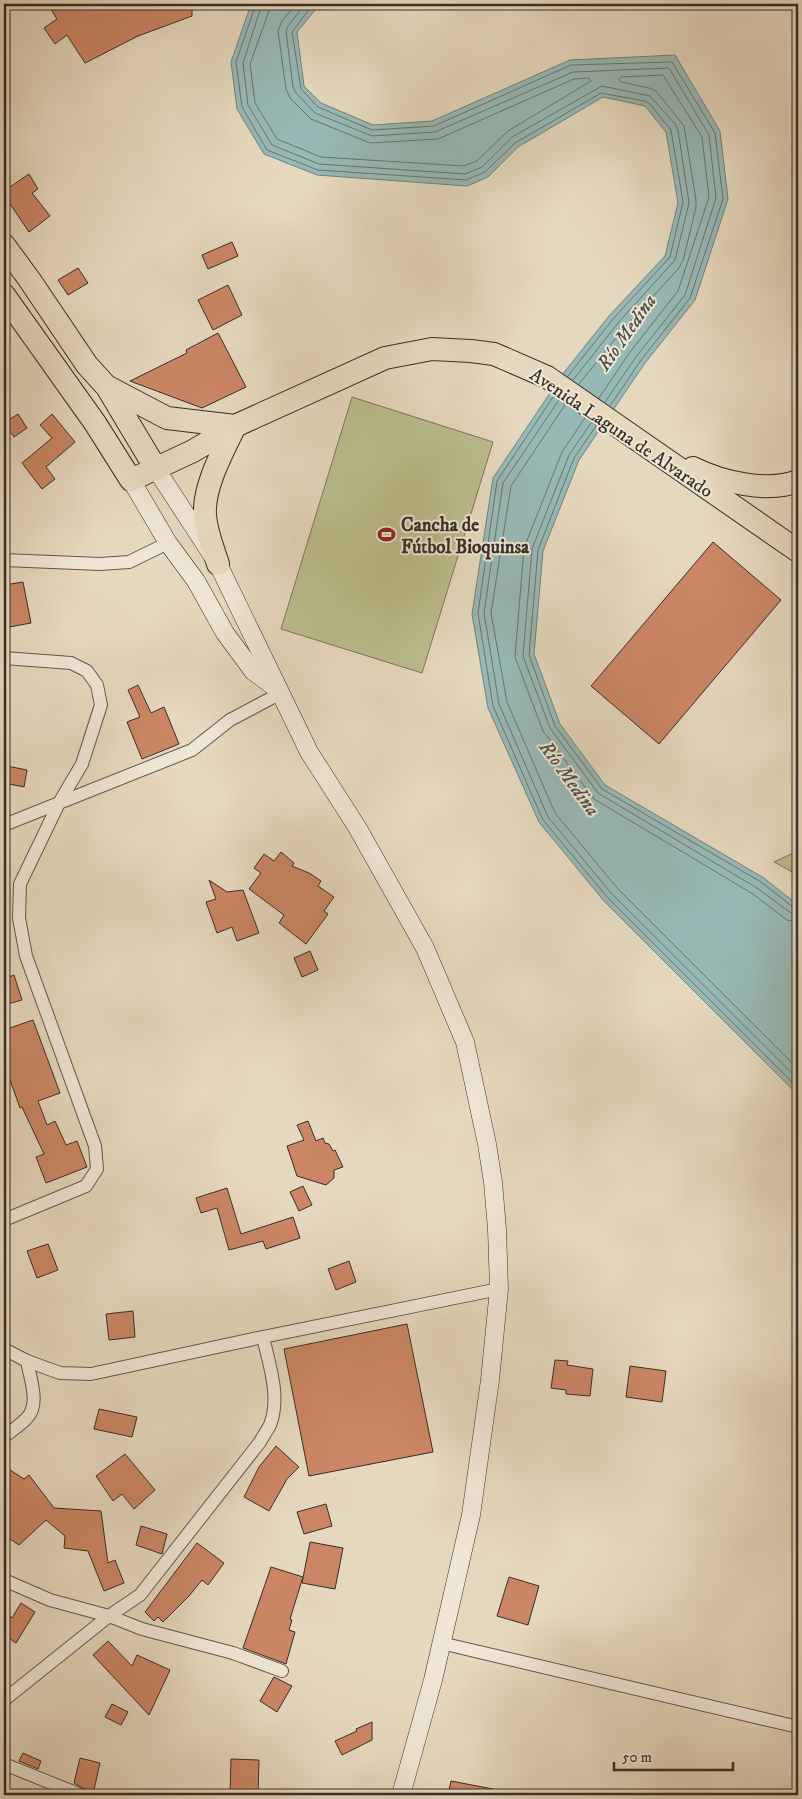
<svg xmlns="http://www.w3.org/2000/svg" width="802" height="1799" viewBox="0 0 802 1799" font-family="'IM FELL DW Pica',serif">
	<rect width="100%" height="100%" fill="#e6d8be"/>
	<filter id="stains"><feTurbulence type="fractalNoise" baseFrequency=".004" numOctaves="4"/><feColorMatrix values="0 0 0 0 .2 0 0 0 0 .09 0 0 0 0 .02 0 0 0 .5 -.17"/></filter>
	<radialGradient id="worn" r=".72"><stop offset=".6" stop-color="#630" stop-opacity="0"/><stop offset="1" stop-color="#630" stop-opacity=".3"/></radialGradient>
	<!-- green -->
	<g fill="#bbbd8d" stroke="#797659">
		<path d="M 352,397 L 493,442 L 422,673 L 281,629 Z"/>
		<path d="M 798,851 L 798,875 L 774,862 Z"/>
	</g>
	<!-- water -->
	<path fill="#97b9b6" stroke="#71817c" d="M 251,4 L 320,4 L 297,32 L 304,86 L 321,103 L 373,125 L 432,121 L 570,60 L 675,55 L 720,131 L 728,199 L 695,300 L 645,363 L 579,460 L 543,551 L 534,654 L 560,724 L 605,785 L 764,878 L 798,905 L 798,1095 L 604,901 L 539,822 L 488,708 L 472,614 L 493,478 L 562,375 L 609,316 L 665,256 L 678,203 L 666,132 L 645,106 L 603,97 L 518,147 L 488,177 L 467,186 L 317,175 L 264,154 L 237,109 L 231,62 Z"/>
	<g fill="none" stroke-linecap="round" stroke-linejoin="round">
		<!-- shore -->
		<g stroke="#67746e" stroke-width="1">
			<path d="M 256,4 L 236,62 L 242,107 L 267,150 L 318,170 L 466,180 L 485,172 L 515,143 L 601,93 L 645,101 L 649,103 L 671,130 L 683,202 L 670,257 L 613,319 L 568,376"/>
			<path d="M 262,4 L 243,63 L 248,105 L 272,145 L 319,164 L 465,174 L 482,167 L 512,137 L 602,86 L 650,96 L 675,124 L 678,130 L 689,203 L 675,260 L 618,323 L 573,380"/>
			<path d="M 270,4 L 269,11 L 250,64 L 255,103 L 277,139 L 321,157 L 464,166 L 477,161 L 508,131 L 591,81 L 589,78 L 574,79 L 438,139 L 370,143 L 311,119 L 290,98 L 286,89 L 278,31 L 282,21 L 296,4"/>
			<path d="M 305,4 L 288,26 L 286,31 L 293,87 L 296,93 L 315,113 L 372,136 L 435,132 L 573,72 L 669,68 L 709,135 L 716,198 L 685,295 L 636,357 L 605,402"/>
			<path d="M 313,4 L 292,32 L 301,89 L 318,107 L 372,130 L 434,126 L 571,65 L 672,62 L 715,133 L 723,199 L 690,298 L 641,360 L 610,406"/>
			<path d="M 579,384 L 624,328 L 678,269 L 683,261 L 696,207 L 696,200 L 684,126 L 656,91 L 649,88 L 621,82 L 619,79 L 621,77 L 663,75 L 702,137 L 709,197 L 678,291 L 630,352 L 599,398"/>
			<path d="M 553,397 L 497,481 L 478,613 L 493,706 L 543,820 L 608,898 L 798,1088"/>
			<path d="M 559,400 L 503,483 L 484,613 L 499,704 L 548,817 L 612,894 L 798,1079"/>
			<path d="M 565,405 L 511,486 L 491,613 L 507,702 L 555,813 L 618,889 L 798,1069"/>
			<path d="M 585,418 L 562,452 L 524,548 L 515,657 L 543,731 L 594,799 L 753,894 L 787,920 L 798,922"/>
			<path d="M 591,423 L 569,455 L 532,549 L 523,656 L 550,728 L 598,793 L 757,888 L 791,913 L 798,915"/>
			<path d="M 596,426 L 574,458 L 538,550 L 529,655 L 555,726 L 602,789 L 761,882 L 793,907 L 798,908"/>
		</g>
	</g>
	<!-- building -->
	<g fill="#cc8665" stroke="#372e25">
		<path d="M 48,4 L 192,4 L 192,16 L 138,36 L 85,63 L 67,35 L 55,44 L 44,28 L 57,19 Z"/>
		<path d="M 29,174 L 38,189 L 32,193 L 50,216 L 29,232 L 4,195 L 4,191 Z"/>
		<path d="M 232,242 L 238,256 L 208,269 L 202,255 Z"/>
		<path d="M 78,268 L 88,283 L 68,295 L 58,280 Z"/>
		<path d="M 228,285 L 242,315 L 213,330 L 198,300 Z"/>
		<path d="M 218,333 L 246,387 L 202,408 L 130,381 L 187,353 L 186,350 Z"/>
		<path d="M 18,414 L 27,428 L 14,437 L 4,423 Z"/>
		<path d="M 52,414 L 75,442 L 46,467 L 55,479 L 42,489 L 22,463 L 52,438 L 40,425 Z"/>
		<path d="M 713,542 L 781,600 L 659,744 L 591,686 Z"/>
		<path d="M 23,582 L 31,623 L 4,628 L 4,585 Z"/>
		<path d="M 138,685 L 151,713 L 164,707 L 179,744 L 142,759 L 127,722 L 140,717 L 128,690 Z"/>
		<path d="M 7,766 L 27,770 L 24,787 L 4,783 Z"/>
		<path d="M 281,852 L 294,863 L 292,866 L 309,873 L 321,881 L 318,886 L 334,897 L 324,911 L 328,914 L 306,944 L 279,923 L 284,915 L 249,889 L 261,873 L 254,868 L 264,854 L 274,861 Z"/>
		<path d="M 209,880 L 227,892 L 243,890 L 259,933 L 237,941 L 232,927 L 217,933 L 206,902 L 216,899 Z"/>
		<path d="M 310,951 L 318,970 L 302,977 L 294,958 Z"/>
		<path d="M 14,975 L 22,1000 L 4,1005 L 4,979 Z"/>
		<path d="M 33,1020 L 60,1093 L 38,1101 L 47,1125 L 55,1121 L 66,1145 L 77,1141 L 87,1167 L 46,1183 L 36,1157 L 44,1154 L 22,1107 L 20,1108 L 4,1063 L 4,1030 Z"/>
		<path d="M 308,1121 L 316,1141 L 323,1138 L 325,1143 L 329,1144 L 333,1151 L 335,1150 L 343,1167 L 334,1170 L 334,1178 L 326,1185 L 297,1176 L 287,1146 L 304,1140 L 297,1125 Z"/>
		<path d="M 303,1186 L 312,1205 L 299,1211 L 290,1192 Z"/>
		<path d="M 227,1188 L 241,1234 L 293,1217 L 300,1238 L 266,1249 L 263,1241 L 229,1250 L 217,1208 L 201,1213 L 196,1198 Z"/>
		<path d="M 48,1244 L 58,1270 L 37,1278 L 27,1251 Z"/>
		<path d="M 349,1261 L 356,1282 L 336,1290 L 328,1269 Z"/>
		<path d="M 133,1311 L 135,1337 L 109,1340 L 106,1314 Z"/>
		<path d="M 407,1324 L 433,1452 L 309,1476 L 284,1349 Z"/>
		<path d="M 555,1360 L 568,1361 L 567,1365 L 593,1369 L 590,1396 L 566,1394 L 566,1390 L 551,1388 Z"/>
		<path d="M 630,1366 L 666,1371 L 662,1402 L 626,1397 Z"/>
		<path d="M 99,1409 L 137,1417 L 132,1437 L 94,1429 Z"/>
		<path d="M 276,1446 L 299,1467 L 287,1479 L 269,1511 L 244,1497 L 259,1467 Z"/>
		<path d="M 125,1454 L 155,1490 L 134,1509 L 122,1494 L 113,1501 L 96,1476 Z"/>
		<path d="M 4,1466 L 24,1479 L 29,1475 L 54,1508 L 101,1511 L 108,1563 L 115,1560 L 124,1583 L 104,1591 L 88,1551 L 64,1548 L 65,1536 L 46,1520 L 19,1545 L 4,1535 Z"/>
		<path d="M 326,1504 L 332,1526 L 304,1534 L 297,1512 Z"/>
		<path d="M 141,1526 L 167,1534 L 162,1554 L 136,1545 Z"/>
		<path d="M 310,1542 L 343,1548 L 335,1589 L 302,1583 Z"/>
		<path d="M 197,1543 L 224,1563 L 208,1585 L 202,1580 L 189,1596 L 163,1622 L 158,1617 L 154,1621 L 145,1612 Z"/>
		<path d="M 271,1567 L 303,1577 L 290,1619 L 292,1620 L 289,1630 L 295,1632 L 286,1664 L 243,1648 Z"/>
		<path d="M 509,1577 L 539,1586 L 528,1625 L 497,1616 Z"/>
		<path d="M 21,1603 L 35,1612 L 16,1643 L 4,1635 L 4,1612 L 12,1618 Z"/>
		<path d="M 108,1641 L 132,1666 L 137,1655 L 170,1670 L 149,1715 L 93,1655 Z"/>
		<path d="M 274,1677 L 292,1686 L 277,1712 L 260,1701 Z"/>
		<path d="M 112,1704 L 128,1712 L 121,1725 L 105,1717 Z"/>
		<path d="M 372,1722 L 372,1740 L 342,1755 L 335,1741 L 357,1731 L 356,1729 Z"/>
		<path d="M 23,1753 L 41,1761 L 38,1769 L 19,1761 Z"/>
		<path d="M 80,1758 L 100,1763 L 93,1794 L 74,1783 Z"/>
		<path d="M 231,1759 L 259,1760 L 258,1795 L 230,1795 Z"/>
		<path d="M 451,1781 L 493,1789 L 493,1795 L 448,1795 Z"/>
	</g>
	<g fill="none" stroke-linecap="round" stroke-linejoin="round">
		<defs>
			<g id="street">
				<path d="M 4,560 L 100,564 L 129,562 L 168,543"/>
				<path d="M 4,658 L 71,663 L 87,671 L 97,685 L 101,705 L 82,764 L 59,803 L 4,825"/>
				<path d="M 4,1220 L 86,1186 L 97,1169 L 95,1146 L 26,956 L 19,918 L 20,884 L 59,803 L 192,750 L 230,720 L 281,693"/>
				<path d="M 4,1349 L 27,1361 L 60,1373 L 91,1374 L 263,1337 L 499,1289"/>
				<path d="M 4,1437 C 11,1431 19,1426 26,1419 C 41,1405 30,1379 27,1361"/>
				<path d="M 4,1580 L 50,1600 L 109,1616 L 140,1595 L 260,1442 C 263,1436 267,1431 270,1425 C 281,1397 269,1364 263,1337"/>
				<path d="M 441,1643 L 798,1727"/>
				<path d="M 4,1700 L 109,1616 L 142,1629 L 233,1653 L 282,1671"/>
				<path d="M 4,1764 L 81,1795"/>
			</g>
			<g id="secondary">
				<path d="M 156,469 L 218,564 L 309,752 L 357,827 L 425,948 L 465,1042 L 487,1144 L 493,1182 L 497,1229 L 499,1289 L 490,1380 L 471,1515 L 433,1680 L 401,1795"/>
				<path d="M 131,480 L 168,543 L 196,581 L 225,633 L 253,671 L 277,689"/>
			</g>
			<g id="highway">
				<path d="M 4,245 L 29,279 L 87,365 L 107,387 L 156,469"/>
				<path d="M 4,295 L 95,423 L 131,480 L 193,451 L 235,426 L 385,358 L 432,349 L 471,351 L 494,354 L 547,377 L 798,551"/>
				<path d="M 108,387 L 167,418 L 235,426"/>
				<path d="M 693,468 C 721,482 768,493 798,481"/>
				<path d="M 218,564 C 213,548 206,532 205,515 C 203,487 223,451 235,426"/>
			</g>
		</defs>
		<!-- street casing -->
		<use href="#street" stroke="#63584b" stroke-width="14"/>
		<!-- secondary casing -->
		<use href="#secondary" stroke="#372e25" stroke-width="19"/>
		<!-- highway casing -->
		<use href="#highway" stroke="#372e25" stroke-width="24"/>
		<!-- street -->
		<use href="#street" stroke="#efe6d5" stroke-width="12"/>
		<!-- secondary -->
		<use href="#secondary" stroke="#efe6d5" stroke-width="18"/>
		<!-- highway -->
		<use href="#highway" stroke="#e6d8be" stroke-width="22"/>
	</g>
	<!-- icons -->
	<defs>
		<symbol id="stadium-bare" viewBox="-9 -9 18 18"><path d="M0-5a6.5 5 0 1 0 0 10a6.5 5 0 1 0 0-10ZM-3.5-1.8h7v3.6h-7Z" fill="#8f2418" stroke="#efe6d5" stroke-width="2.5" paint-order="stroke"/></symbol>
	</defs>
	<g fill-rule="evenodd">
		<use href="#stadium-bare" x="374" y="522" width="25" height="25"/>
	</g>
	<g text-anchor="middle" stroke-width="4" stroke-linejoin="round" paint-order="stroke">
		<!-- street labels -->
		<g font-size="19" fill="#372e25" stroke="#efe6d5">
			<text transform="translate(622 432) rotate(34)" y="7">Avenida Laguna de Alvarado</text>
		</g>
		<!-- poi labels -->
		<g font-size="19" font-weight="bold" fill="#372e25" stroke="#efe6d5" text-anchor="start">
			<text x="401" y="531">Cancha de<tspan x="401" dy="22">Fútbol Bioquinsa</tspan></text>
		</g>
		<!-- water labels -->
		<g font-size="20" font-style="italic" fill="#4f5149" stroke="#efe6d5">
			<text transform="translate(626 332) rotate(-55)" y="7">Río Medina</text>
			<text transform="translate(570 778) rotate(54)" y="7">Río Medina</text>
		</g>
	</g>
	<!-- margin -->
	<rect width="802" height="1799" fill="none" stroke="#e6d8be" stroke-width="20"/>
	<rect x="5" y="5" width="792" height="1789" fill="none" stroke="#372e25" stroke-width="2.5"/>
	<rect x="10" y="10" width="782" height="1779" fill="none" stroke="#372e25"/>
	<!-- scale -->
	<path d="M614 1762v8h119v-8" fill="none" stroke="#372e25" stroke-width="2.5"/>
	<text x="622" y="1762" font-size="15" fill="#372e25" stroke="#efe6d5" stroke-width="4" paint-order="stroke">50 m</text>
	<rect width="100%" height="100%" filter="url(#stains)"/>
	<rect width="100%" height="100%" fill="url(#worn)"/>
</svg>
